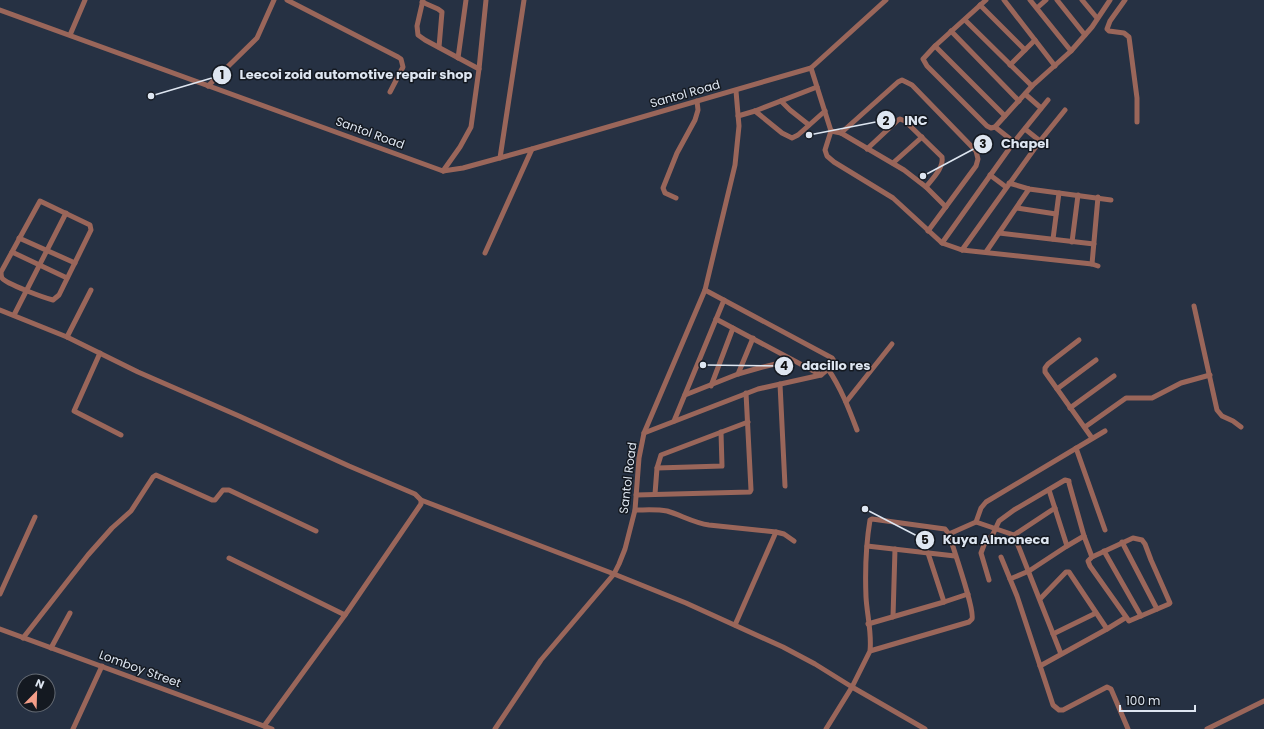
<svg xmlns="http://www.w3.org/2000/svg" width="1264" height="729" viewBox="0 0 1264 729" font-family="Poppins,sans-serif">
	<rect width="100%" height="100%" fill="#263143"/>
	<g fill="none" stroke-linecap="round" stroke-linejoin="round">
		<!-- minor -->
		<g stroke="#9a665a" stroke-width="5">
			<path d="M 287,0 L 398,57 L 401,59 L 403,67 L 390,92"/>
			<path d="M 423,0 L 417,26 L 418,35 L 425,40 L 479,69"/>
			<path d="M 986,0 L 935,46 L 923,59 L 927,66 L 987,126 L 991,128 L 995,127 L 1032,86 L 1071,51 L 1092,27 L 1110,0"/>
			<path d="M 1004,0 L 1055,66"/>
			<path d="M 1030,0 L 1071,51"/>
			<path d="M 1057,0 L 1085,35"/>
			<path d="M 1082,0 L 1097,18"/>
			<path d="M 1125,0 L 1110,21 L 1107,29 L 1109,31 L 1124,33 L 1129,37 L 1137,98 L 1137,122"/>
			<path d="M 422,2 L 438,9 L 442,12 L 439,47"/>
			<path d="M 980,5 L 1025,50"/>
			<path d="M 1037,8 L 1046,0"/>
			<path d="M 0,10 L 443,171 L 463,168 L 532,149 L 811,68 L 886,0"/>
			<path d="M 965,20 L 1032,86"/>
			<path d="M 951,31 L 1019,101"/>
			<path d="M 70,35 L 85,0"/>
			<path d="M 935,46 L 1005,116"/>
			<path d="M 458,58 L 466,0"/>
			<path d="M 1010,65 L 1035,40"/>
			<path d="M 811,68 L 831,131 L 825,150 L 827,156 L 834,162 L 893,198 L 942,243 L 962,250 L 1092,264 L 1098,266"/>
			<path d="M 208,86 L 257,38 L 274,0"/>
			<path d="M 1025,94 L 1041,108"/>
			<path d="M 781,101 L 790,110 L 809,125"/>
			<path d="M 755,111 L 782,133 L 792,138 L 798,135 L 825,111"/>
			<path d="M 738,116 L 755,111 L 817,87"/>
			<path d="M 995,127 L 1014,142"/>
			<path d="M 1025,129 L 1040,141"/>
			<path d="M 831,131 L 841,133 L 904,170 L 926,187 L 946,207"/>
			<path d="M 841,133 L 898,82 L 902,80 L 912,85 L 976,151 L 978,159 L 976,166 L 928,231"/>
			<path d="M 867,149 L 898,120 L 900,119 L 905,121 L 942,157 C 944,168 932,179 926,187"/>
			<path d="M 500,158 L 524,0"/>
			<path d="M 893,163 L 922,137"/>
			<path d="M 443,171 L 460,147 L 471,127 L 479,69 L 486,0"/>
			<path d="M 990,175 L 1006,187"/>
			<path d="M 1009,183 L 1029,189 L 1111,200"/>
			<path d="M 676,198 L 665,193 L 663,188 L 677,153 L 695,120 L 698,110 L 697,101"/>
			<path d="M 40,201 L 90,225 L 91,230 L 59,295 L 53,300 C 45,298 6,284 2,278 C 1,276 1,273 1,272 Z"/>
			<path d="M 1017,208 L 1056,214"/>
			<path d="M 999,233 L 1094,244"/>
			<path d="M 19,238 L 75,263"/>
			<path d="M 1053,239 L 1059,193"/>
			<path d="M 1072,242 L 1078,195"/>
			<path d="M 942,243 L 1014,142 L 1048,100"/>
			<path d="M 962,250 L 1040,141 L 1065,110"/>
			<path d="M 12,252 L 67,278"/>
			<path d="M 986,252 L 1029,189"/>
			<path d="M 485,253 L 532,149"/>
			<path d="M 1092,264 L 1098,197"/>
			<path d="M 1194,306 L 1217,410 L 1222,416 L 1233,421 L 1241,427"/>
			<path d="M 0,310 L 67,337 L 138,372 L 239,416 L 349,466 L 415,494 L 421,500 L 421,504 L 345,615 L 264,726"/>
			<path d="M 14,315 L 66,213"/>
			<path d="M 716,319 L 821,375"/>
			<path d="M 67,337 L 91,290"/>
			<path d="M 1079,340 L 1048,364 L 1045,368 L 1045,372 L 1092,438"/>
			<path d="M 100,353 L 74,411 L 121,435"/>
			<path d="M 828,369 C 841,388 849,409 857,430"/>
			<path d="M 738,374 L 753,338"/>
			<path d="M 780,384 L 785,486"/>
			<path d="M 711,386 L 733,328"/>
			<path d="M 1057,389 L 1096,360"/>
			<path d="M 685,395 L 738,374 L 759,368 L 792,360"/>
			<path d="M 846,402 L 892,344"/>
			<path d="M 1070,408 L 1114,376"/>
			<path d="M 674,421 L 724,300"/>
			<path d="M 1085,427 L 1126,398 L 1152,398 L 1181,383 L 1210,375"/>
			<path d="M 644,433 L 758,389 L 821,375 L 828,369 L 834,361 L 832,358 L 705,290"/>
			<path d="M 1076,448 L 1105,530"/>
			<path d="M 657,468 L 722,466 L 721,432"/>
			<path d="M 1049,490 L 1067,546"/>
			<path d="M 655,494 L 657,468 L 661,455 L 748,422"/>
			<path d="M 636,495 L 750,492 L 751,490 L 746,393"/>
			<path d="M 421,500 L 614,574 L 686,603 L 783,647 L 815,664 L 852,687 L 925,729"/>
			<path d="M 635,510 C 645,510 657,509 667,511 C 681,515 694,523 709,525 L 776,532 L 784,534 L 794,541"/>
			<path d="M 976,522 L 1014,535 L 1061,654"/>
			<path d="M 949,534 L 976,522 L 981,508 L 986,502 L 1105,431"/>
			<path d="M 1014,535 L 1055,508"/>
			<path d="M 1133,538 L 1142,540 L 1145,544 L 1151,560 L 1170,603 L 1169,604 L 1129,621 L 1090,566 L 1088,561 L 1092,557 Z"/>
			<path d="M 1122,542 L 1157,609"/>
			<path d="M 867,546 L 955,556"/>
			<path d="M 1104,551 L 1141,616"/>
			<path d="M 928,553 L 944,602"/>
			<path d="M 1001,557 L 1017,596 L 1053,705 L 1059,710 L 1063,710 L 1107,687 L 1111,689 L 1128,729"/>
			<path d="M 229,558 L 345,615"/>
			<path d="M 1010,579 L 1029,571 L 1067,546 L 1084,536"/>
			<path d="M 989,580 L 981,553 L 984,545 L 993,534 L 999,521 L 1014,510 L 1065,480 L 1069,481 L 1069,483 L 1084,536 L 1092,557"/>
			<path d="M 0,594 L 35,517"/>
			<path d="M 1040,599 L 1066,572 L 1069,572 L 1107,629 L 1040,666"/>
			<path d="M 893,617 L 895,549"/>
			<path d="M 868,624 L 944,602 L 968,594"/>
			<path d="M 735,625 L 776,532"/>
			<path d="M 0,629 L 272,729"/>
			<path d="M 1107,629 L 1125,618"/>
			<path d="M 1053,634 L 1096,613"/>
			<path d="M 23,638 L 88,555 L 112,528 L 131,511 L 153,477 L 156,475 L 212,500 L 215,500 L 223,490 L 229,490 L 316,531"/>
			<path d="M 51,648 L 70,613"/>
			<path d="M 73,729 L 102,666"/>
			<path d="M 495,729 L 541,660 L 614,574 L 619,564 L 625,549 L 635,510 L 639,458 L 644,433 L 705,290 L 735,165 L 739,126 L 736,91"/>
			<path d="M 826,729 L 852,687 L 870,651 L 969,622 L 972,619 C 975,610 953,548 949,534 L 945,529 L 872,519 L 870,520 C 866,544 865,572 866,597 C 867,615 872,633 870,651"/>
			<path d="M 1207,729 L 1264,701"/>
		</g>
	</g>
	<g text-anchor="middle" stroke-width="3" stroke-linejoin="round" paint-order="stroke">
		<!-- street labels -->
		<g font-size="12" fill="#dee6f1" stroke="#141921">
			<text transform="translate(685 94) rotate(-16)" y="4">Santol Road</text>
			<text transform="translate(370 133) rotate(20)" y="4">Santol Road</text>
			<text transform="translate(628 478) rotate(-83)" y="4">Santol Road</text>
			<text transform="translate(140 669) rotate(20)" y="4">Lomboy Street</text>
		</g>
	</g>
	<!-- callouts -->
	<path fill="none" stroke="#dee6f1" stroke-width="1.5" d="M151 96L222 75M809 135L886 120M923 176L983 144M703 365L784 366M865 509L925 540"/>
	<g fill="#dee6f1" stroke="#141921" stroke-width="1.5">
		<circle cx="151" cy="96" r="4"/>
		<circle cx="809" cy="135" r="4"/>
		<circle cx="923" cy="176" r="4"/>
		<circle cx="703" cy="365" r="4"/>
		<circle cx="865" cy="509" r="4"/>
		<circle cx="222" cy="75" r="10"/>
		<circle cx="886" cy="120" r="10"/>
		<circle cx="983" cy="144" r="10"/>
		<circle cx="784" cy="366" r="10"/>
		<circle cx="925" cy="540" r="10"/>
	</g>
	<g font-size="12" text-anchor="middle" font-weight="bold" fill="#111">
		<text x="222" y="79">1</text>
		<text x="886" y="125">2</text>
		<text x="983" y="148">3</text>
		<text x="784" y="370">4</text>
		<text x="925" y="544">5</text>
	</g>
	<g font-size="13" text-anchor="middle" font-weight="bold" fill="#dee6f1" stroke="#141921" stroke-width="3" stroke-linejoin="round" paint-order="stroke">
		<text x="356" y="79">Leecoi zoid automotive repair shop</text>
		<text x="916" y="125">INC</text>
		<text x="1025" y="148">Chapel</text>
		<text x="836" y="370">dacillo res</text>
		<text x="996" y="544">Kuya Almoneca</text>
	</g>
	<!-- north arrow -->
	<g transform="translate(36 693) rotate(23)"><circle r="19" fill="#141921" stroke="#656b74"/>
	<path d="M0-3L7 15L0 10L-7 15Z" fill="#f49e89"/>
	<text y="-6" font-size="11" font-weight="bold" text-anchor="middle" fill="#dee6f1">N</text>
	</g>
	<!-- scale -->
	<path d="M1120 705v6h75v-6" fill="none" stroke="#dee6f1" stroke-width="2"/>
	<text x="1126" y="705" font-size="12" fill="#dee6f1" stroke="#141921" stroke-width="3" paint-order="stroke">100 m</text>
</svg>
